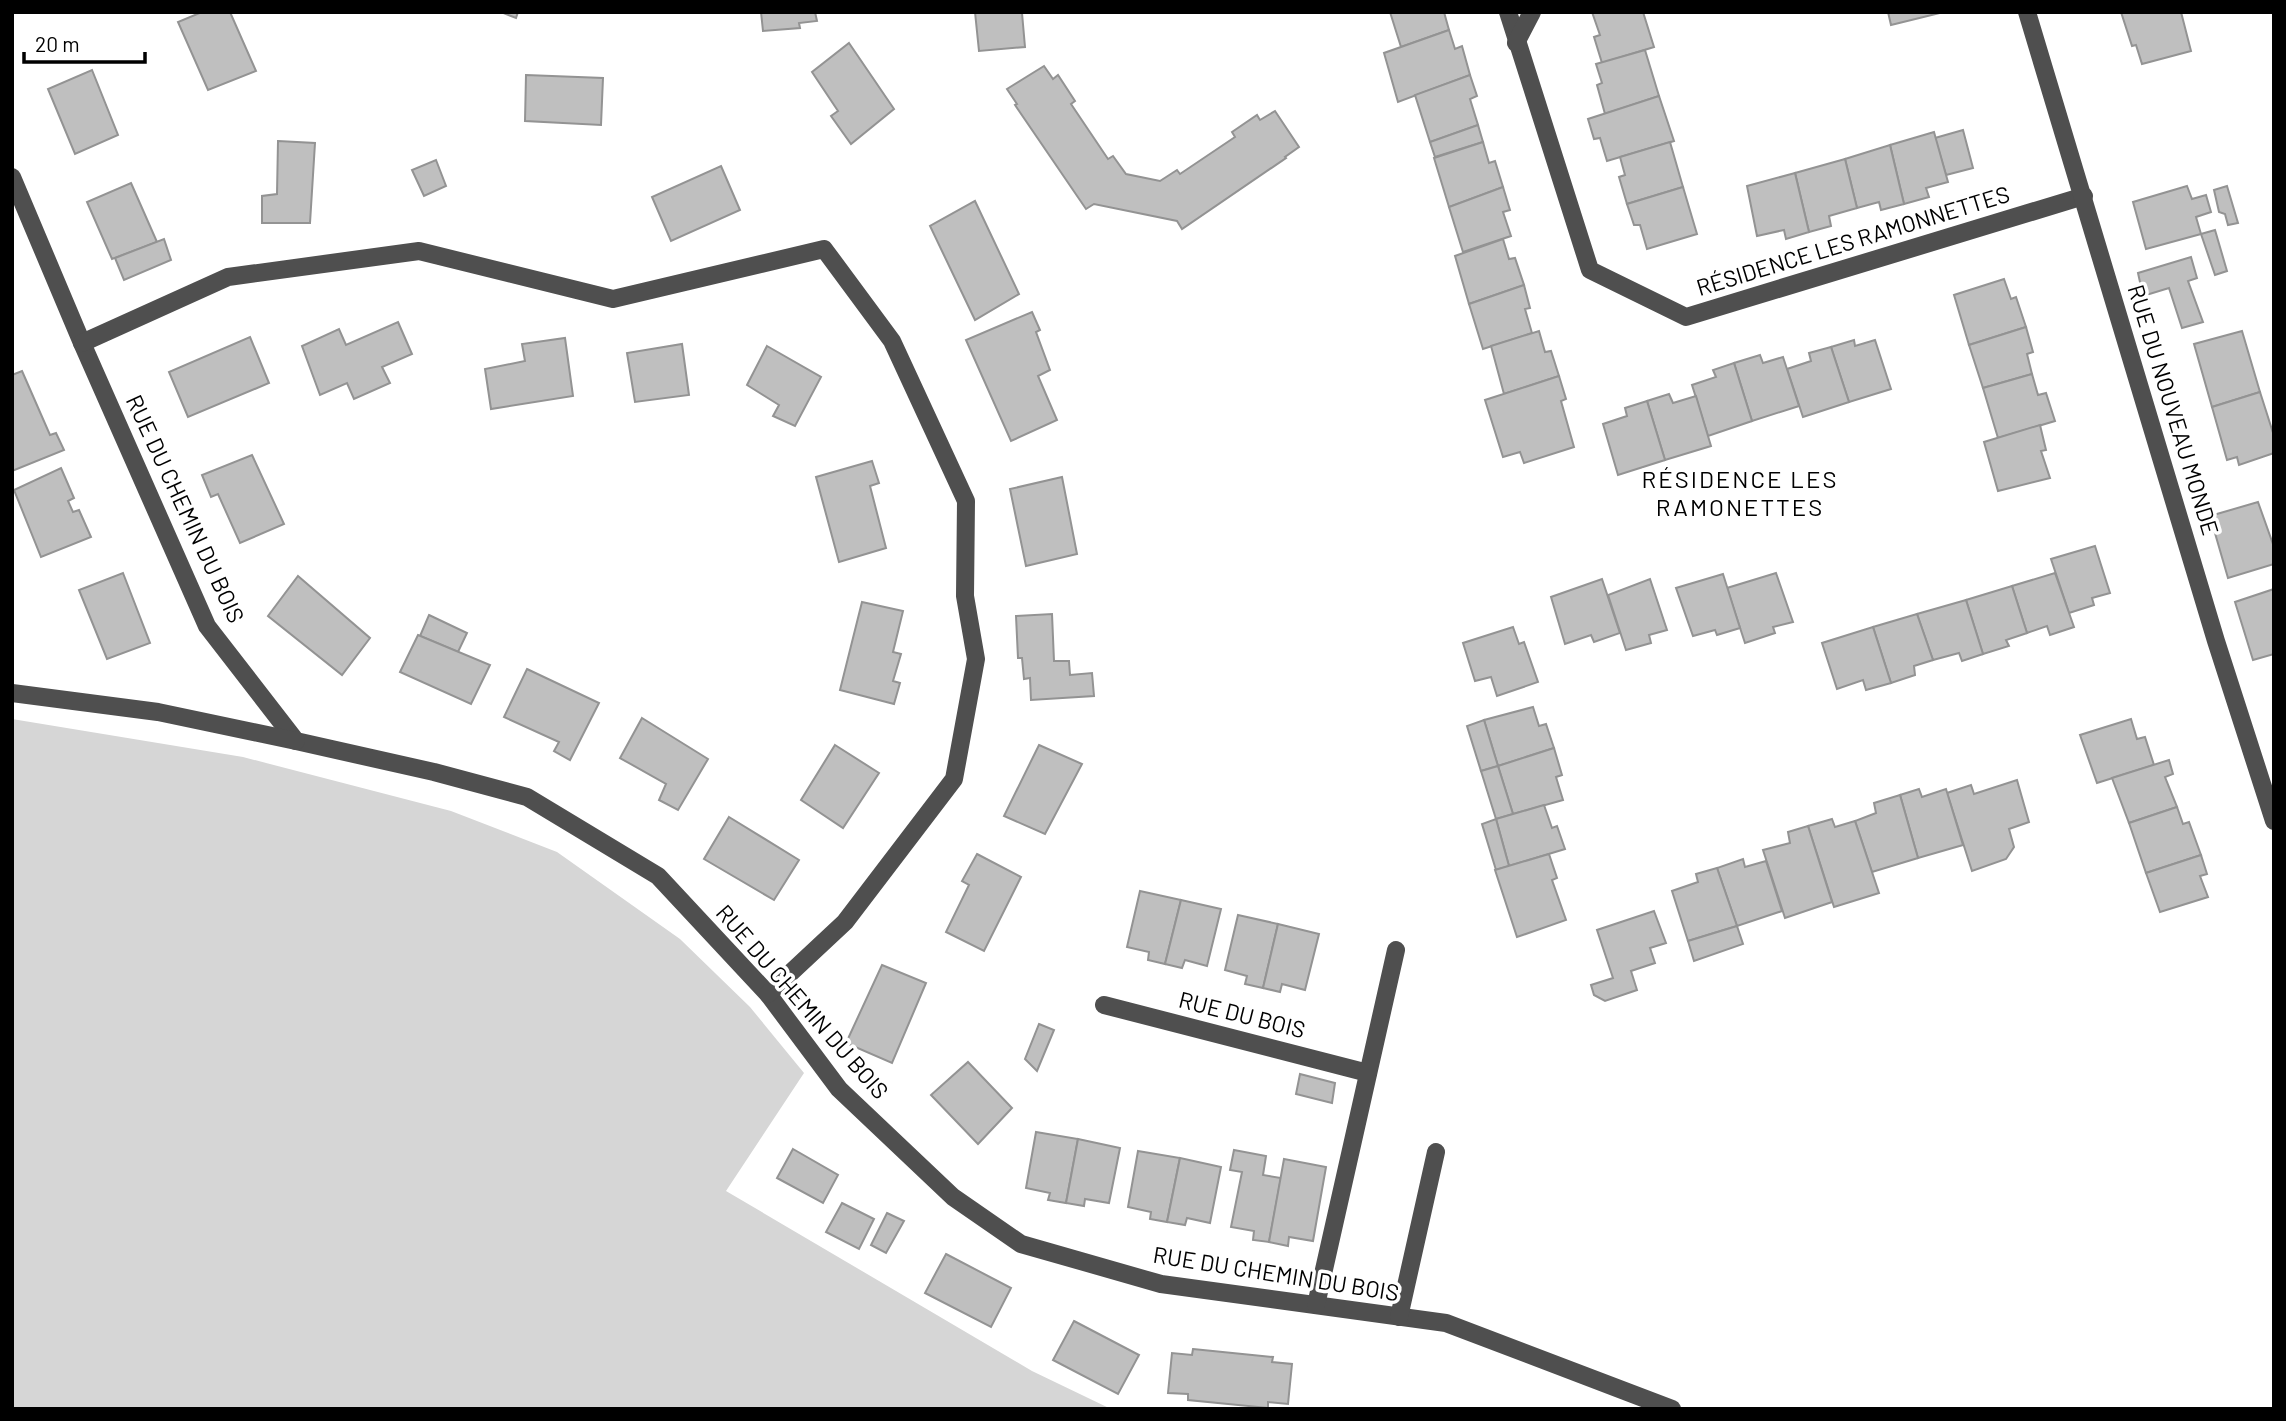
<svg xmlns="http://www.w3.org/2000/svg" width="2286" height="1421" viewBox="0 0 2286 1421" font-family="Barlow,sans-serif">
	<rect width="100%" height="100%" fill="#fff"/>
	<!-- green -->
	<path fill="#d6d6d6" d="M 12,719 L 243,757 L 451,811 L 557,852 L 680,939 L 750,1007 L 804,1073 L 726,1191 L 1032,1371 L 1111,1409 L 12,1409 Z"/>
	<!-- building -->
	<g fill="#bfbfbf" stroke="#939393" stroke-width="2">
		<path d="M 202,12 L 230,12 L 256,71 L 208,90 L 178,22 Z"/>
		<path d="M 501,12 L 518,12 L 516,18 Z"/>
		<path d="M 761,12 L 815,12 L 817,21 L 799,23 L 800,28 L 763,31 Z"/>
		<path d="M 975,12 L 1028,12 L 1022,13 L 1025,47 L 979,51 Z"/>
		<path d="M 1390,12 L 1444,12 L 1449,30 L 1401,47 Z"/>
		<path d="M 1592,12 L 1643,12 L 1654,47 L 1602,63 L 1594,37 L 1600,35 Z"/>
		<path d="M 1888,12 L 1939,12 L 1940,13 L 1891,25 Z"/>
		<path d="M 2121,12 L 2181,12 L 2191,51 L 2142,64 L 2136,45 L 2132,46 Z"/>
		<path d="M 1449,30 L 1455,49 L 1462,46 L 1470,75 L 1398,102 L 1384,53 Z"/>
		<path d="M 849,43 L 894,109 L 851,144 L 831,116 L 838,111 L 812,72 Z"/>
		<path d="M 1645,50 L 1659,96 L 1605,114 L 1597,85 L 1602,83 L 1596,64 Z"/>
		<path d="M 1044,66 L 1053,79 L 1058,75 L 1075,101 L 1071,104 L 1108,159 L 1113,156 L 1126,174 L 1160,181 L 1177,170 L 1180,174 L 1235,137 L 1232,132 L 1257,115 L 1260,120 L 1275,111 L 1299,147 L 1285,157 L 1286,158 L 1182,229 L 1177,221 L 1094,204 L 1086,209 L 1015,105 L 1017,104 L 1007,89 Z"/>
		<path d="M 92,70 L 118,135 L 75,154 L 48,89 Z"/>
		<path d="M 526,75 L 603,78 L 601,125 L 525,121 Z"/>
		<path d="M 1470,75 L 1477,96 L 1470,99 L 1478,125 L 1430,142 L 1415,95 Z"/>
		<path d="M 1659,96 L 1674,141 L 1607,161 L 1600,138 L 1594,139 L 1588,119 Z"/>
		<path d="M 1478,125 L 1483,142 L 1435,157 L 1430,142 Z"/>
		<path d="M 1963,130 L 1973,168 L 1946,175 L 1935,138 Z"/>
		<path d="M 1934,132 L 1948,182 L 1926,188 L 1929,197 L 1904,204 L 1890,145 Z"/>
		<path d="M 278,141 L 315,143 L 310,223 L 262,223 L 262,196 L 277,194 Z"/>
		<path d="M 1483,142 L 1489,163 L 1495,161 L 1503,187 L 1449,207 L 1434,158 Z"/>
		<path d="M 1670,142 L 1683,187 L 1627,204 L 1619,177 L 1625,175 L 1620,157 Z"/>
		<path d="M 1890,145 L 1904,204 L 1881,210 L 1879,202 L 1857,208 L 1845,159 Z"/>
		<path d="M 1845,159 L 1857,208 L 1829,216 L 1831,226 L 1809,232 L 1795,173 Z"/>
		<path d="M 436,160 L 446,186 L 424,196 L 412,170 Z"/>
		<path d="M 721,166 L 740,210 L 671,241 L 652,197 Z"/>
		<path d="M 1795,173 L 1809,232 L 1786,239 L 1784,230 L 1757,236 L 1747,186 Z"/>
		<path d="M 131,183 L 157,242 L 112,259 L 87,202 Z"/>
		<path d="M 2187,186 L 2192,199 L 2206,195 L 2211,212 L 2196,217 L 2201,234 L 2146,249 L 2133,202 Z"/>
		<path d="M 2227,186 L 2238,223 L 2228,225 L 2225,214 L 2219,212 L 2214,190 Z"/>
		<path d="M 1503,187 L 1510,210 L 1503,212 L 1511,236 L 1463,252 L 1449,207 Z"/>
		<path d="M 1683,187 L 1697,234 L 1647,249 L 1640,225 L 1634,225 L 1627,204 Z"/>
		<path d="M 975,201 L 1019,294 L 975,320 L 930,226 Z"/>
		<path d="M 2215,230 L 2227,271 L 2215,275 L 2201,234 Z"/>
		<path d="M 164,239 L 171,260 L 124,280 L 115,258 Z"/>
		<path d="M 1503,239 L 1509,259 L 1515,258 L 1524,285 L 1469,304 L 1455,256 Z"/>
		<path d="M 2191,257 L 2197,278 L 2188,281 L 2203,322 L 2182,328 L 2169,288 L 2143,296 L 2138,273 Z"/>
		<path d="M 2004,279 L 2011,299 L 2016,297 L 2026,327 L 1969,345 L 1954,295 Z"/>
		<path d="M 1524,285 L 1530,308 L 1525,309 L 1532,333 L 1483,349 L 1469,304 Z"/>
		<path d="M 1032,312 L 1040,330 L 1036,332 L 1050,370 L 1038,376 L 1057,420 L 1011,441 L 966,340 Z"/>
		<path d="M 398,322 L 412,354 L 382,367 L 390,383 L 354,399 L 347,383 L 320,395 L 302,346 L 339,329 L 346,345 Z"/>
		<path d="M 2026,327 L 2033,352 L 2027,354 L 2032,374 L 1983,388 L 1969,345 Z"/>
		<path d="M 1539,331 L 1545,352 L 1551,351 L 1559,376 L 1504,394 L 1491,346 Z"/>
		<path d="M 2242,331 L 2260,392 L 2212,407 L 2194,344 Z"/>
		<path d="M 250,337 L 269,383 L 188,417 L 169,372 Z"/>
		<path d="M 565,338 L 573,396 L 491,409 L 485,369 L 525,361 L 522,344 Z"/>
		<path d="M 1854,340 L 1855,346 L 1875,340 L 1891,389 L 1849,402 L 1831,347 Z"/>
		<path d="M 682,344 L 689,395 L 635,402 L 627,353 Z"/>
		<path d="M 767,346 L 821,377 L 795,426 L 773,416 L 779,405 L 747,385 Z"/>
		<path d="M 1831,347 L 1849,402 L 1803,417 L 1787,369 L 1811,361 L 1809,353 Z"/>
		<path d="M 1760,355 L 1763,363 L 1783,357 L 1799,406 L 1752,421 L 1734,363 Z"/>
		<path d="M 1734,363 L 1752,421 L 1708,436 L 1692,385 L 1716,377 L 1713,370 Z"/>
		<path d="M 22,371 L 50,435 L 56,433 L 64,450 L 12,471 L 12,375 Z"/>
		<path d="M 2032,374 L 2038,395 L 2046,393 L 2055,421 L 1998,438 L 1983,388 Z"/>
		<path d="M 1559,376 L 1566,399 L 1561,401 L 1574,447 L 1524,463 L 1520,452 L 1503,457 L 1485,400 Z"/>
		<path d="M 2260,392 L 2274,436 L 2274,453 L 2239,465 L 2237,457 L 2227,460 L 2212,407 Z"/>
		<path d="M 1669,394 L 1673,403 L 1696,396 L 1711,446 L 1665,460 L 1647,401 Z"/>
		<path d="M 1647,401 L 1665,460 L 1618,475 L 1603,424 L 1627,416 L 1625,408 Z"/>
		<path d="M 2040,425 L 2046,450 L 2041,451 L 2050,478 L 1998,491 L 1984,442 Z"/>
		<path d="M 252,455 L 284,524 L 240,543 L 218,494 L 211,497 L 202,475 Z"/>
		<path d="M 872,461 L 879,483 L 870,486 L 886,548 L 839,562 L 816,477 Z"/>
		<path d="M 61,468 L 74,498 L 68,501 L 73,512 L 79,510 L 91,537 L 41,557 L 14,490 Z"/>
		<path d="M 1062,477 L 1077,554 L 1026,566 L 1010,489 Z"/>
		<path d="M 2258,502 L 2274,547 L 2274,564 L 2228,578 L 2210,516 Z"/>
		<path d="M 2095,546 L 2110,593 L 2092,598 L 2094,605 L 2069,613 L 2051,559 Z"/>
		<path d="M 123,573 L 150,643 L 107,659 L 79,590 Z"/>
		<path d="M 1776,573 L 1793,622 L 1773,627 L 1775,633 L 1745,643 L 1727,588 Z"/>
		<path d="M 2055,573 L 2074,627 L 2050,635 L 2047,626 L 2027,633 L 2012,586 Z"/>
		<path d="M 1723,574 L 1740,628 L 1717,635 L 1715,630 L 1693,636 L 1676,588 Z"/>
		<path d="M 298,576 L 370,638 L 342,675 L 268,616 Z"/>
		<path d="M 1602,579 L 1620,633 L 1594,642 L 1591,635 L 1565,644 L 1551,597 Z"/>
		<path d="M 1650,579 L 1667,630 L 1649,635 L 1651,643 L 1626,650 L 1608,595 Z"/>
		<path d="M 2012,586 L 2027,633 L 2006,640 L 2009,646 L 1983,654 L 1966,600 Z"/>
		<path d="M 2274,589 L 2274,654 L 2253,660 L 2235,602 Z"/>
		<path d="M 1966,600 L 1983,654 L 1962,661 L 1959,653 L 1933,660 L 1917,614 Z"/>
		<path d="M 862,602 L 903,611 L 893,652 L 901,654 L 893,681 L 900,683 L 894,704 L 840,690 Z"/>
		<path d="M 1052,614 L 1054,661 L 1069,661 L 1070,675 L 1092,673 L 1094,696 L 1031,700 L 1030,678 L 1024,679 L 1022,658 L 1018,658 L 1016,616 Z"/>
		<path d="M 1917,614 L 1933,660 L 1914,666 L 1915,675 L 1891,683 L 1873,627 Z"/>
		<path d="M 429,615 L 467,633 L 458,652 L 420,636 Z"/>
		<path d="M 1513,627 L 1519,644 L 1524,642 L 1538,682 L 1497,696 L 1491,677 L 1475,681 L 1463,643 Z"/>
		<path d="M 1873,627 L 1891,683 L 1866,690 L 1863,680 L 1837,689 L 1822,643 Z"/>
		<path d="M 418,635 L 490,665 L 471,704 L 400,672 Z"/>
		<path d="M 527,669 L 599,703 L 570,760 L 554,751 L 559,742 L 504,717 Z"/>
		<path d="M 1533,707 L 1539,726 L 1546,724 L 1554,748 L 1498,766 L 1484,720 Z"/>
		<path d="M 642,718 L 708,759 L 678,810 L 659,800 L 666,784 L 620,758 Z"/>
		<path d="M 2131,719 L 2137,739 L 2145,737 L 2154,765 L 2097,783 L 2080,735 Z"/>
		<path d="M 1484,720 L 1498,766 L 1481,771 L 1467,726 Z"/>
		<path d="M 835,745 L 879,773 L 843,828 L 801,800 Z"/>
		<path d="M 1039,745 L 1082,764 L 1045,834 L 1004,816 Z"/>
		<path d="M 1554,748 L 1562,775 L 1556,777 L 1563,800 L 1513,814 L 1498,766 Z"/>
		<path d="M 2169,760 L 2173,774 L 2165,777 L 2177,807 L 2129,823 L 2112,778 Z"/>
		<path d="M 1498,766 L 1513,814 L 1496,819 L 1481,771 Z"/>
		<path d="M 2017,780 L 2029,822 L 2009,829 L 2014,847 L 2006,859 L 1972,871 L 1947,793 L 1971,785 L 1974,794 Z"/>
		<path d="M 1919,789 L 1922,797 L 1946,789 L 1963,845 L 1918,858 L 1900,795 Z"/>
		<path d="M 1900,795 L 1918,858 L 1872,872 L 1855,821 L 1876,813 L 1874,803 Z"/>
		<path d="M 1544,805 L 1552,828 L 1557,826 L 1565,849 L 1509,866 L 1496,819 Z"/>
		<path d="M 2177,807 L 2183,824 L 2189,822 L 2201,855 L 2146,873 L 2129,823 Z"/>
		<path d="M 729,817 L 799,860 L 774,900 L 704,859 Z"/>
		<path d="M 1496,819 L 1509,866 L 1496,870 L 1482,824 Z"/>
		<path d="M 1832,819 L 1835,827 L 1855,821 L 1879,893 L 1834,907 L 1808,826 Z"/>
		<path d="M 1808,826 L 1832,902 L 1785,918 L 1763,850 L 1790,843 L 1788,832 Z"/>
		<path d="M 977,854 L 1021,877 L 984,951 L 946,932 L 969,885 L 962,881 Z"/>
		<path d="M 1549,854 L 1557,878 L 1552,880 L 1566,920 L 1517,937 L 1495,870 Z"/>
		<path d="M 2201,855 L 2207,874 L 2200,876 L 2208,897 L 2160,912 L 2146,873 Z"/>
		<path d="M 1743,859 L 1745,867 L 1766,861 L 1782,911 L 1737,926 L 1717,868 Z"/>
		<path d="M 1717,868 L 1737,926 L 1688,941 L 1672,891 L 1698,882 L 1696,874 Z"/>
		<path d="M 1140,891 L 1181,900 L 1165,964 L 1148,960 L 1149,952 L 1127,947 Z"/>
		<path d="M 1181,900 L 1221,909 L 1207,966 L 1185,960 L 1182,968 L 1165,964 Z"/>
		<path d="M 1654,911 L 1666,943 L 1650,948 L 1655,963 L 1631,971 L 1637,990 L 1605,1001 L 1594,995 L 1591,985 L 1613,978 L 1597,930 Z"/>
		<path d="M 1238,915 L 1278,924 L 1263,988 L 1245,984 L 1247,976 L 1225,970 Z"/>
		<path d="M 1278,924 L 1319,934 L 1305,990 L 1282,984 L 1280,992 L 1263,988 Z"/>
		<path d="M 1737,926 L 1743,944 L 1694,961 L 1688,941 Z"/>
		<path d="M 882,965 L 926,983 L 892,1063 L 846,1043 Z"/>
		<path d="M 1039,1024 L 1054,1030 L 1037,1071 L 1025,1059 Z"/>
		<path d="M 968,1062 L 1012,1108 L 978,1144 L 931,1095 Z"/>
		<path d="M 1300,1074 L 1335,1083 L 1332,1103 L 1296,1094 Z"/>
		<path d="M 1036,1132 L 1078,1139 L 1066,1203 L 1048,1200 L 1050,1193 L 1026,1188 Z"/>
		<path d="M 1078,1139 L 1120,1148 L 1109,1203 L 1085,1199 L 1084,1206 L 1066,1203 Z"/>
		<path d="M 793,1149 L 838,1175 L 823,1203 L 777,1178 Z"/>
		<path d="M 1234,1150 L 1266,1156 L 1263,1175 L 1281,1178 L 1269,1242 L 1253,1240 L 1254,1231 L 1231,1227 L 1242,1172 L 1230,1170 Z"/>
		<path d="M 1138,1151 L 1180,1158 L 1167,1222 L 1150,1219 L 1151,1212 L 1128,1207 Z"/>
		<path d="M 1180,1158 L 1221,1167 L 1210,1223 L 1187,1218 L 1185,1225 L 1167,1222 Z"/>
		<path d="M 1284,1159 L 1326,1167 L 1313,1241 L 1289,1237 L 1288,1246 L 1269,1242 Z"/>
		<path d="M 842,1203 L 874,1219 L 859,1249 L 826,1232 Z"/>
		<path d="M 887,1213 L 904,1221 L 886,1253 L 871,1245 Z"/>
		<path d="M 946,1254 L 1011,1288 L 991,1327 L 925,1293 Z"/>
		<path d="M 1074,1321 L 1139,1355 L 1118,1394 L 1053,1360 Z"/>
		<path d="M 1193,1349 L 1273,1357 L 1272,1362 L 1292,1364 L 1288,1404 L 1268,1402 L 1268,1408 L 1188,1400 L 1188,1394 L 1168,1393 L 1172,1353 L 1192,1355 Z"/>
	</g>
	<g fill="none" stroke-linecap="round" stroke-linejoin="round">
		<!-- minor -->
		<g stroke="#4f4f4f" stroke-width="18">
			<path d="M 1508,12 L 1590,270 L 1686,317 L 2084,196"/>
			<path d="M 2027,12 L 2216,641 L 2274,821"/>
			<path d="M 1516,43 L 1532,12"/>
			<path d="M 12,177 L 82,343 L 207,626 L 296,741 L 434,772 L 527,797 L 658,876 L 768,994 L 839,1089 L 953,1197 L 1021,1244 L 1161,1284 L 1446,1323 L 1672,1409"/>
			<path d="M 82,343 L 228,277 L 419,251 L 613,299 L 824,249 L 892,341 L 966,501 L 965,596 L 976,659 L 954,779 L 845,922 L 768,994"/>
			<path d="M 12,693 L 158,712 L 296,741"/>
			<path d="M 1104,1005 L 1368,1073"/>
			<path d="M 1316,1305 L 1396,950"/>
			<path d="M 1399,1317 L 1436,1152"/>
		</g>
	</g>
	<g text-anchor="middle" stroke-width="7" stroke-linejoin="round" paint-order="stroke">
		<!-- street labels -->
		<g font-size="23" fill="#000" stroke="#fff">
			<text transform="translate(1853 241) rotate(-17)" y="8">RÉSIDENCE LES RAMONNETTES</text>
			<text transform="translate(2173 410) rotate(73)" y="8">RUE DU NOUVEAU MONDE</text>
			<text transform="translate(185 509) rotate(65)" y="8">RUE DU CHEMIN DU BOIS</text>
			<text transform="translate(802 1002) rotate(49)" y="8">RUE DU CHEMIN DU BOIS</text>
			<text transform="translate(1242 1015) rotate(14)" y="8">RUE DU BOIS</text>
			<text transform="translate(1276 1274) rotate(9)" y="8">RUE DU CHEMIN DU BOIS</text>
		</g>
		<!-- neighbourhood labels -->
		<g font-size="24" letter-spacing="2" fill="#000" stroke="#fff">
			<text x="1740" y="488">RÉSIDENCE LES<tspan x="1740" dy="28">RAMONETTES</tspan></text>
		</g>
	</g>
	<!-- border -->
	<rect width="2286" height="1421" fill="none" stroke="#000000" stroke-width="28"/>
	<!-- scale -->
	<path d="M24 52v10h121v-10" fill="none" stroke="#000000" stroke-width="3.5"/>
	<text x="35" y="52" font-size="21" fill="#000000" stroke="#ffffff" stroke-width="5" paint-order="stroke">20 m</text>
</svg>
